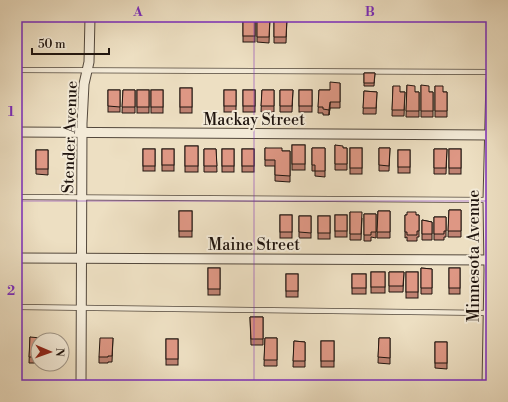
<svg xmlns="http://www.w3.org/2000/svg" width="508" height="402" viewBox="0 0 508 402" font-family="'Libre Bodoni',serif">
	<rect width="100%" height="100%" fill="#eddfc2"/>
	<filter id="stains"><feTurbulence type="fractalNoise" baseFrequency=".005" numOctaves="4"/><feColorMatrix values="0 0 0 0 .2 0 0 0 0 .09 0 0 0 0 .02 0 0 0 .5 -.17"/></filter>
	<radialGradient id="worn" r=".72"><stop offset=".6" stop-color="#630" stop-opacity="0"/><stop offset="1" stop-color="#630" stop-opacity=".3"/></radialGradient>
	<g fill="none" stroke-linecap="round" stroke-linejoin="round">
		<defs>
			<g id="lane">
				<path d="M 17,70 L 491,72"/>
				<path d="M 17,197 L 489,200"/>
				<path d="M 17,307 L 489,313"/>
			</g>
			<g id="street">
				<path d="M 17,132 L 491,135"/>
				<path d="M 17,258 L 491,260"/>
				<path d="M 81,385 L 82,123 L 84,84 L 89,62 L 90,17"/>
				<path d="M 487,385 L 489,270 L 488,200 L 491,80"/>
			</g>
		</defs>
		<!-- lane casing -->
		<use href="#lane" stroke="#53483c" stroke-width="6"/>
		<!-- street casing -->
		<use href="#street" stroke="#53483c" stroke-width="11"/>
		<!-- lane -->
		<use href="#lane" stroke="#f3ead7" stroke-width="4.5"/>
		<!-- street -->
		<use href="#street" stroke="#f3ead7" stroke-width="9"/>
	</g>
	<!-- wall -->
	<g fill="#bf8272" stroke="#20150f">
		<rect x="243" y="17" width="12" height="25"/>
		<path d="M 257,17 L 270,17 L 269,43 L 257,42 Z"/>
		<path d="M 274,17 L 287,18 L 286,43 L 274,43 Z"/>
		<path d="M 364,73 L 375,73 L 374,86 L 364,86 Z"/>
		<path d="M 340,83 L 340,108 L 330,108 L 329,115 L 323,115 L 323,113 L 318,113 L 319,90 L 330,90 Z"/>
		<path d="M 407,85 L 415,92 L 419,92 L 419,117 L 406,117 Z"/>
		<path d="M 421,85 L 429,92 L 433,92 L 433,117 L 421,117 Z"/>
		<path d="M 393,86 L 400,92 L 405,92 L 404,116 L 392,116 Z"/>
		<path d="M 435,86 L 443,92 L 447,92 L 447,117 L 435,117 Z"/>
		<rect x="180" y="88" width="12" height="25"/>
		<rect x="108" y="90" width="12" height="22"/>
		<path d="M 123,90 L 135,90 L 135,113 L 122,113 Z"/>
		<rect x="137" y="90" width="12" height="23"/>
		<rect x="151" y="90" width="12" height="23"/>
		<rect x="224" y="90" width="12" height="22"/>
		<rect x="243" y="90" width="12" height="22"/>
		<path d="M 262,90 L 274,90 L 274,112 L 261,112 Z"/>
		<path d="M 280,90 L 293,90 L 292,112 L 280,112 Z"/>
		<rect x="299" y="90" width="13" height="22"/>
		<path d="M 364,91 L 377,92 L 376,114 L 363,114 Z"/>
		<rect x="292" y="145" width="13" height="25"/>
		<path d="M 335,145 L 343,148 L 347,148 L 347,170 L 335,170 Z"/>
		<rect x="185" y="146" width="13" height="26"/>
		<path d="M 265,148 L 282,151 L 290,151 L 290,182 L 275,181 L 275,166 L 265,166 Z"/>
		<path d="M 312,148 L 325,148 L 325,177 L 315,176 L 315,171 L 312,171 Z"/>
		<rect x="350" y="148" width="12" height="26"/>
		<path d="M 379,148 L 390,148 L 389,171 L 379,171 Z"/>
		<rect x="143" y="149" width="12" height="22"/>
		<rect x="162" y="149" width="12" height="22"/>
		<path d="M 204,149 L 216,149 L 217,172 L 204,172 Z"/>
		<rect x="222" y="149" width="12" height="23"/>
		<rect x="242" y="149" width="12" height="23"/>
		<path d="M 434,149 L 447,149 L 446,174 L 434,174 Z"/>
		<rect x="449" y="149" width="12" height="25"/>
		<path d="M 36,150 L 48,150 L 48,175 L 36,174 Z"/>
		<rect x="398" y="150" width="12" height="23"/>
		<path d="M 449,210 L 461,210 L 461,237 L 448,237 Z"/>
		<rect x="179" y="211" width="13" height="26"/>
		<path d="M 378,211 L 390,211 L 390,238 L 377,238 Z"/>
		<path d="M 350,212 L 362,218 L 361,240 L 350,240 Z"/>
		<path d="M 364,214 L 376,214 L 376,238 L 371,237 L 371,241 L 364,241 Z"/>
		<rect x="280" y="215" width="12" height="23"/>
		<rect x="335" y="215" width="12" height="22"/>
		<path d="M 405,215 L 419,215 L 419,237 L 417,237 L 417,241 L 407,241 L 407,237 L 405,238 Z"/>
		<rect x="299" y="216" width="12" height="22"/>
		<rect x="318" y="216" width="12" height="23"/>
		<path d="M 434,217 L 446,217 L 446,237 L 444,237 L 444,240 L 434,240 Z"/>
		<path d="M 422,220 L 432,222 L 432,240 L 422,240 Z"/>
		<rect x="208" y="268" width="12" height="27"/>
		<path d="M 421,268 L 432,269 L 432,294 L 421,294 Z"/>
		<rect x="449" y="268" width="11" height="26"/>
		<rect x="371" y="272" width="14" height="21"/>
		<path d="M 389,272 L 404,272 L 403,292 L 389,292 Z"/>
		<rect x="406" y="272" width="12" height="26"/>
		<rect x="286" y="274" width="12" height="23"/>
		<rect x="352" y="274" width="14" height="20"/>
		<path d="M 250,317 L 263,317 L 263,345 L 251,345 Z"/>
		<path d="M 30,337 L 38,340 L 38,363 L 29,363 Z"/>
		<path d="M 113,338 L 112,362 L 108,362 L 108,363 L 99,363 L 99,357 Z"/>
		<path d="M 265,338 L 277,338 L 277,366 L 264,366 Z"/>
		<path d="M 379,338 L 390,338 L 390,364 L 378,363 Z"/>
		<rect x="166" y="339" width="12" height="26"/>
		<path d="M 294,341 L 305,342 L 305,367 L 293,367 Z"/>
		<rect x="321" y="341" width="13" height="26"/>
		<path d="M 435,342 L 447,342 L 447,369 L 435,368 Z"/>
	</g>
	<!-- shaded-wall -->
	<path fill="#9b6a5c" stroke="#20150f" d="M 330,102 L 330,108 L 329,115 L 329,110 Z"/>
	<!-- building -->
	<g fill="#de9784" stroke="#20150f">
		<rect x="243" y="17" width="12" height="19"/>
		<path d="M 257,17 L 270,17 L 269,37 L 257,37 Z"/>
		<path d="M 274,17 L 287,18 L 286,37 L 274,37 Z"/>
		<path d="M 364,73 L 375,73 L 374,83 L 364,83 Z"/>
		<path d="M 330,82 L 340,83 L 340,102 L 330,102 L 329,110 L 323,109 L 323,107 L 318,107 L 319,90 L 330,90 Z"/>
		<path d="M 407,85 L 415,86 L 415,92 L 419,92 L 419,111 L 406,111 Z"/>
		<path d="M 421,85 L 429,86 L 429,92 L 433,92 L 433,111 L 421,111 Z"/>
		<path d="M 393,86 L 400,86 L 400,92 L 405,92 L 404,110 L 392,110 Z"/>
		<path d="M 435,86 L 443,86 L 443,92 L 447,92 L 447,111 L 435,111 Z"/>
		<rect x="180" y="88" width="12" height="19"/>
		<path d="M 108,90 L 120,90 L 120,107 L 108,106 Z"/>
		<path d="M 123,90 L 135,90 L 135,107 L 122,107 Z"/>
		<rect x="137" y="90" width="12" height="17"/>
		<rect x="151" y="90" width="12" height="17"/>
		<rect x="224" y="90" width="12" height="16"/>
		<rect x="243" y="90" width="12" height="16"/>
		<path d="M 262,90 L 274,90 L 274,106 L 261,106 Z"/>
		<path d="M 280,90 L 293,90 L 292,106 L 280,106 Z"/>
		<rect x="299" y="90" width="13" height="16"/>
		<path d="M 364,91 L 377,92 L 376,108 L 363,108 Z"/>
		<rect x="292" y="145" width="13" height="19"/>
		<path d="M 335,145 L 343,146 L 343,148 L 347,148 L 347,164 L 335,164 Z"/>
		<rect x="185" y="146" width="13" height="20"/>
		<path d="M 265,148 L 282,148 L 282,151 L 290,151 L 290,176 L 275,175 L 275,160 L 265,160 Z"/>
		<path d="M 312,148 L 325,148 L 325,171 L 315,171 L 315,165 L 312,165 Z"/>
		<rect x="350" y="148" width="12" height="20"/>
		<path d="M 379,148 L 390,148 L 389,166 L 379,165 Z"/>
		<rect x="143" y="149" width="12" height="17"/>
		<rect x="162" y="149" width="12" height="16"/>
		<path d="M 204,149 L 216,149 L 217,166 L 204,166 Z"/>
		<rect x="222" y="149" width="12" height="17"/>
		<rect x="242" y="149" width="12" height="17"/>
		<path d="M 434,149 L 447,149 L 446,168 L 434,168 Z"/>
		<rect x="449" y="149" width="12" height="19"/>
		<rect x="36" y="150" width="12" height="19"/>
		<rect x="398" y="150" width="12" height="17"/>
		<path d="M 449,210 L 461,210 L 461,231 L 448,231 Z"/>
		<rect x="179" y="211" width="13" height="20"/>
		<path d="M 378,211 L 390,211 L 390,232 L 377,232 Z"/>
		<path d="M 350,212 L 362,212 L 361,234 L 350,234 Z"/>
		<path d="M 407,212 L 416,212 L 416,215 L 419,215 L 419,231 L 417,231 L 417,235 L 407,235 L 407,232 L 405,232 L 405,215 L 407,215 Z"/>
		<path d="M 364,214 L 376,214 L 376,232 L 371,232 L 371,235 L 364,235 Z"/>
		<rect x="280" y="215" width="12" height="17"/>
		<rect x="335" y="215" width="12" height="16"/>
		<path d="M 299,216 L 311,216 L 311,233 L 299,232 Z"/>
		<rect x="318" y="216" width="12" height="17"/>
		<path d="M 434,217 L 446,217 L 446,231 L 444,231 L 444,234 L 434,234 Z"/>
		<path d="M 422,220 L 432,222 L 432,234 L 422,234 Z"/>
		<rect x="208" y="268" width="12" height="21"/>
		<path d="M 421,268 L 432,269 L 432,288 L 421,288 Z"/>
		<rect x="449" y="268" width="11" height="20"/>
		<rect x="371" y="272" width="14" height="15"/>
		<path d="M 389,272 L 404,272 L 403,286 L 389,286 Z"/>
		<rect x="406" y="272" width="12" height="20"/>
		<rect x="286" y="274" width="12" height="17"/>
		<rect x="352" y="274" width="14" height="14"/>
		<path d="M 250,317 L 263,317 L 263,339 L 251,339 Z"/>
		<path d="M 30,337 L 41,338 L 41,340 L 38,340 L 38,357 L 29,357 Z"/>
		<path d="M 100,338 L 113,338 L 112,356 L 108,356 L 108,357 L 99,357 Z"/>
		<path d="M 265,338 L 277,338 L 277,360 L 264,360 Z"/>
		<path d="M 379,338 L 390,338 L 390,358 L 378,357 Z"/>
		<rect x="166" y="339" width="12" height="20"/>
		<path d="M 294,341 L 305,342 L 305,361 L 293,361 Z"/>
		<rect x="321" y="341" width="13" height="20"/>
		<rect x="435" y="342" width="12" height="21"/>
	</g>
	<!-- grid -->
	<path fill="none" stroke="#7b2cbf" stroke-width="1" stroke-opacity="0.55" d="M 254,17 L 254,385M 17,201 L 491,201"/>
	<g text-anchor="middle" stroke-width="4" stroke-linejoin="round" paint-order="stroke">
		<!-- street labels -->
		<g font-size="16" fill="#20150f" stroke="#f3ead7">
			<text x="254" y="125">Mackay Street</text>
			<text transform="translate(69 137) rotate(-88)" y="6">Stender Avenue</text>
			<text x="254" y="250">Maine Street</text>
			<text transform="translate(473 256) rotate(-90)" y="6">Minnesota Avenue</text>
		</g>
	</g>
	<!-- margin -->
	<rect width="508" height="402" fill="none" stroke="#eddfc2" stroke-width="44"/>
	<!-- north arrow -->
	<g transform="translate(50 352) rotate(92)"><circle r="19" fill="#f3ead7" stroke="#9f9587"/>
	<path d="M0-3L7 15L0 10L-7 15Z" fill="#8f2418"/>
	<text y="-6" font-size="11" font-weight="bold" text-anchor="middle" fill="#20150f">N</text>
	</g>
	<!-- scale -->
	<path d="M32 48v6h77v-6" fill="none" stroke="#20150f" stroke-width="2"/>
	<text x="38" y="48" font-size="12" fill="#20150f" stroke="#f3ead7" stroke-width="3" paint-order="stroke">50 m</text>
	<rect x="22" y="22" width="464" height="358" fill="none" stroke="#7b2cbf" stroke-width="1.5"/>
	<g font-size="13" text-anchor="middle" font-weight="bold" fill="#7b2cbf">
		<text x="138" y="16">A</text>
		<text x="370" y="16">B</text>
		<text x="11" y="116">1</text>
		<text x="11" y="295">2</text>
	</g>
	<rect width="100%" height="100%" filter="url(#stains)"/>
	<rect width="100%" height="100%" fill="url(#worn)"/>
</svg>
